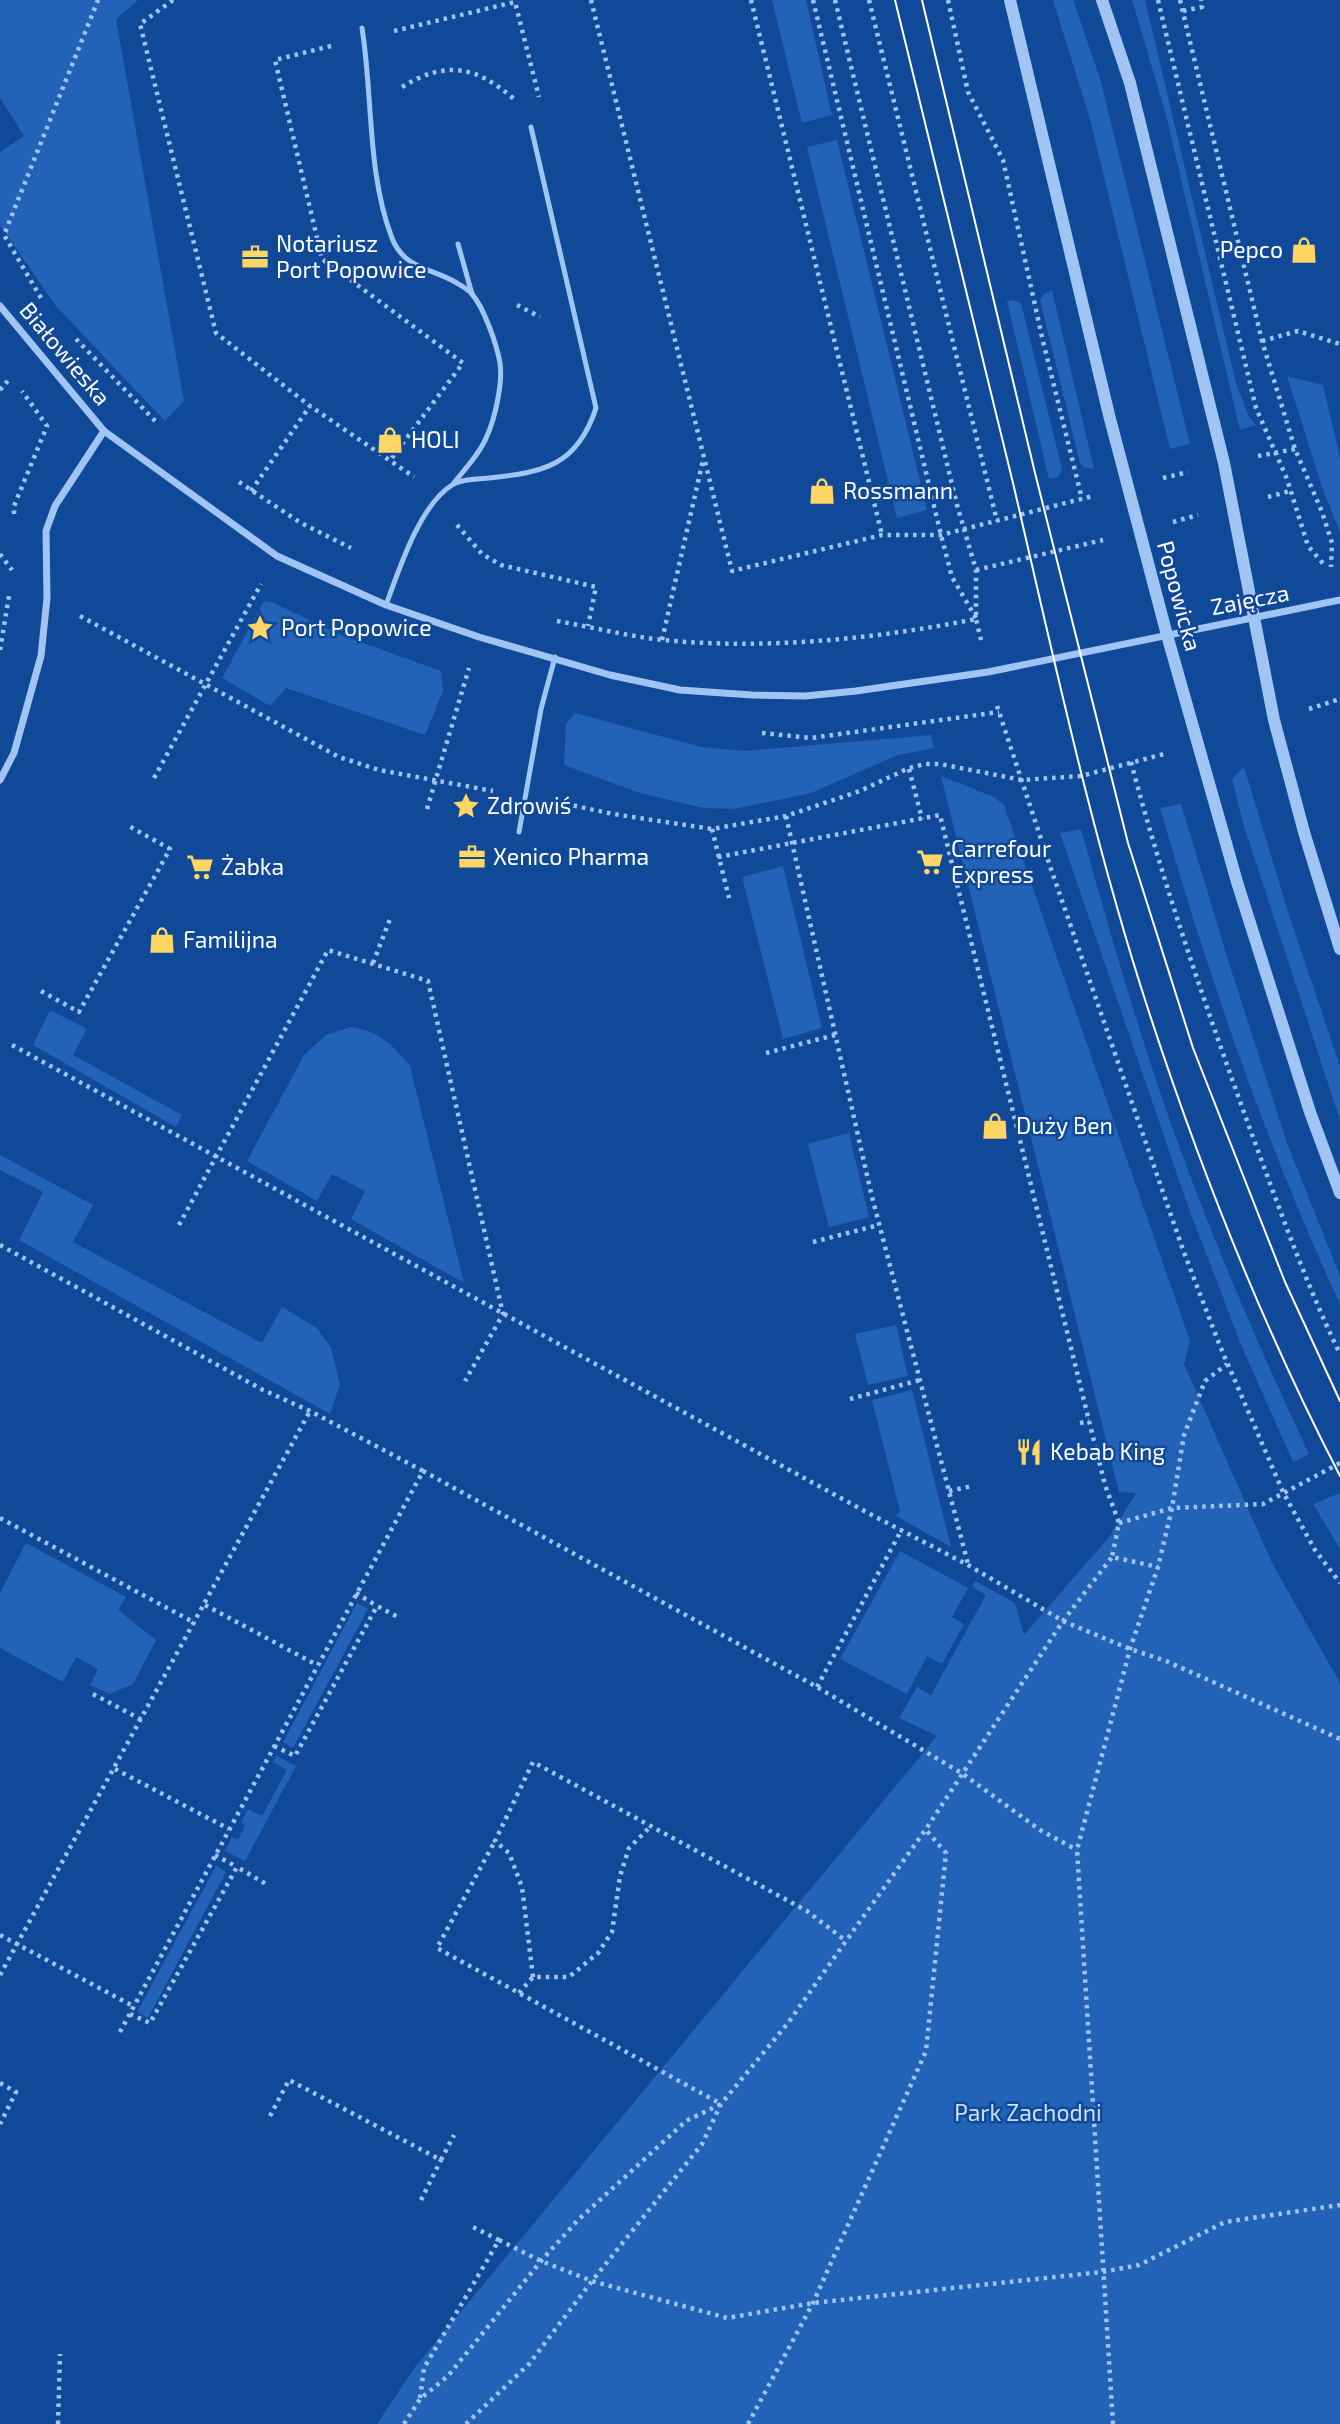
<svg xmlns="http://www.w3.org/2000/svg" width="1340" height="2424" viewBox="0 0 1340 2424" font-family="'Exo 2',sans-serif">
	<rect width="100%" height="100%" fill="#104998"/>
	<!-- green -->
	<g fill="#2262b7">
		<path d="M 0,0 L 138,0 L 116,19 L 184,401 L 165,421 L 55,305 L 0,225 L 0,152 L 24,136 L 0,98 Z"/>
		<path d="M 772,0 L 806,0 L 832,115 L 802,123 Z"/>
		<path d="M 1053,0 L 1073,0 L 1100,78 L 1190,444 L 1170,449 L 1090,119 Z"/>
		<path d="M 1132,0 L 1145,0 L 1236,383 L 1249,417 L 1256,425 L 1240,430 L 1166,115 Z"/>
		<path d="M 837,140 L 927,510 L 897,518 L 807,147 Z"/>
		<path d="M 1052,290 L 1094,469 L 1083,467 L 1080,463 L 1040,300 L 1043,295 Z"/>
		<path d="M 1013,300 L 1021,303 L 1062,469 L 1058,477 L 1049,479 L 1007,301 Z"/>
		<path d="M 1287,376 L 1323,385 L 1340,458 L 1340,532 L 1322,487 Z"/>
		<path d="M 264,601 L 272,602 L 341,635 L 441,671 L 443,691 L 425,735 L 286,688 L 270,706 L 222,678 Z"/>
		<path d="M 575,713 L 701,747 L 746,751 L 931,735 L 934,748 L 898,755 L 811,793 L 734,809 L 704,808 L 640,793 L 564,765 L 566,724 Z"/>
		<path d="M 1244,767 L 1289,915 L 1340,1066 L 1340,1120 L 1243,823 L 1232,779 Z"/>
		<path d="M 941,776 L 994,797 L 1004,805 L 1190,1341 L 1184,1364 L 1272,1563 L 1340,1683 L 1340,2424 L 377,2424 L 415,2367 L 937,1736 L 899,1718 L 917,1687 L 931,1695 L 986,1595 L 972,1586 L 975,1581 L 1015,1603 L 1024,1635 L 1109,1537 L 1136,1493 L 1119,1492 Z"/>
		<path d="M 1181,804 L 1228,960 L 1287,1143 L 1340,1276 L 1340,1304 C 1266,1144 1209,978 1160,808 Z"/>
		<path d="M 1081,829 C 1116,955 1153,1082 1201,1204 C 1234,1289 1270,1371 1309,1454 L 1293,1462 L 1242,1347 L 1189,1209 L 1060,833 Z"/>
		<path d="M 783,866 L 822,1028 L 783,1039 L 742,877 Z"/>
		<path d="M 50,1010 L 87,1029 L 73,1055 L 182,1115 L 176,1127 L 33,1045 Z"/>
		<path d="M 351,1027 C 380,1032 392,1044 410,1066 L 464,1283 L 351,1219 L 365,1191 L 332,1174 L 317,1201 L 247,1161 L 304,1055 L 326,1035 Z"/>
		<path d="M 849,1133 L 869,1217 L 829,1227 L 808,1144 Z"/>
		<path d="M 0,1155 L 93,1205 L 73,1242 L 262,1343 L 282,1307 L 317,1328 L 331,1348 L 340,1385 L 330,1414 L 19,1240 L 43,1192 L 0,1170 Z"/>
		<path d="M 896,1325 L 908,1376 L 868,1385 L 855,1334 Z"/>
		<path d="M 912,1390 L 951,1547 L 896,1516 L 900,1511 L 872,1400 Z"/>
		<path d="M 1340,1493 L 1340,1549 L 1313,1504 Z"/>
		<path d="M 26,1543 L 126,1597 L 118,1610 L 156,1640 L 133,1684 L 110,1694 L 90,1685 L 98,1669 L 76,1657 L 63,1682 L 0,1648 L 0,1593 Z"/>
		<path d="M 900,1551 L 968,1588 L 952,1617 L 964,1624 L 942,1664 L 927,1656 L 907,1694 L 840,1659 Z"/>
		<path d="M 357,1603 L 368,1609 L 293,1748 L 283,1742 Z"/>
		<path d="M 277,1756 L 296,1766 L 245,1861 L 225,1851 L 232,1837 L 238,1840 L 245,1825 L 241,1822 L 248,1809 L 262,1816 L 287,1770 L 273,1762 Z"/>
		<path d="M 216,1866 L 226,1872 L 148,2018 L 137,2012 Z"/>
	</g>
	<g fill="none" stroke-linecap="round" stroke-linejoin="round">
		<!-- path -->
		<g stroke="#a0c5f4" stroke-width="4.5" stroke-dasharray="3.5 5" stroke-linecap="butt">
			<path d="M 173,0 L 140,24 L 216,333 L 310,406 L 414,477"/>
			<path d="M 591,0 L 732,571 L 882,535 L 941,535 L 1093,496"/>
			<path d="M 751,0 L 882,535"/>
			<path d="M 813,0 L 941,535 L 952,577 L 976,618"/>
			<path d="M 835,0 L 957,505 L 976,570 L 976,619 L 981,640"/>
			<path d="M 869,0 L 997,521"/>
			<path d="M 948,0 L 968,92 L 1003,160 L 1042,337 L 1082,499"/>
			<path d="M 1158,0 L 1256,408 L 1287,479 L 1308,546 L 1326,567"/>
			<path d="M 1180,0 L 1262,341 L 1295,449 L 1322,512 L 1332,543 L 1331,567"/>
			<path d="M 1183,11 L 1202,7 L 1201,0"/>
			<path d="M 394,31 L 515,2 L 539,97"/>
			<path d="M 331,46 L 275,60 L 322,259 L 463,363 L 391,459"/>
			<path d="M 402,87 C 446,60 476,66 514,99"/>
			<path d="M 41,298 L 4,235 L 98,0"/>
			<path d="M 517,305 L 540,317"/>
			<path d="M 76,339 L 158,424"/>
			<path d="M 1262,341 L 1298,331 L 1340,344"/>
			<path d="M 0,390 L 11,377"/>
			<path d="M 1258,456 L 1295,449"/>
			<path d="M 1163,478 L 1188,472"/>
			<path d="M 239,482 L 301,523 L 351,548"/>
			<path d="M 251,491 L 310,406"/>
			<path d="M 1268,497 L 1290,491"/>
			<path d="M 14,514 L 14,506 L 47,426 L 22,391"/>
			<path d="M 1173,522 L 1198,515"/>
			<path d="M 457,525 L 482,554 L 501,565 L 596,587 L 588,626"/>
			<path d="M 0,554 L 12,570"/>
			<path d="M 976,570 L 1103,540"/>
			<path d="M 80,616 L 339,757 L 379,770 L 493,791"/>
			<path d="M 557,621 C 592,627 627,636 663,640 C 766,650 875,639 976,619"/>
			<path d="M 662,640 L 703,460"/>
			<path d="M 0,650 L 9,596"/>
			<path d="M 997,706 L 1051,869 L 1183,1250 L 1220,1346 L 1283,1492 L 1315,1550 L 1340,1583"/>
			<path d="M 1309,709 L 1340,699"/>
			<path d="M 762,733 L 811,738 L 999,712"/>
			<path d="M 1131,762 C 1164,887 1207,1010 1251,1132 C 1279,1207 1305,1282 1340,1354"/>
			<path d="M 909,769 L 922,819"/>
			<path d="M 154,778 L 261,584"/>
			<path d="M 557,802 L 613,814 L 712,829 L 786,816 L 860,791 L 909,768 L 925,764 L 940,764 L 1022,780 L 1081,776 L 1164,754"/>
			<path d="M 427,809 L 469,668"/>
			<path d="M 786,816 L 871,1193 L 968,1564"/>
			<path d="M 712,829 L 729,898"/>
			<path d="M 718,857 L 940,815 L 1089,1421 L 1105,1485 L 1119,1523 L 1112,1557 L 1158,1567"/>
			<path d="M 373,963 L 390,919"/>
			<path d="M 41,991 L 79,1012 L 170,849 L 127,825"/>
			<path d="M 12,1045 L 870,1514 L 968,1565 L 1063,1621 L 1130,1649 L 1166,1661 L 1340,1739"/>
			<path d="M 766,1053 L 835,1035"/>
			<path d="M 179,1225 L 328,950 L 428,981 L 503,1314 L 465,1381"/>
			<path d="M 813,1242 L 879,1225"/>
			<path d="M 0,1245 L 263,1390 L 310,1411 L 423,1471"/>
			<path d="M 850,1399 L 920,1380"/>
			<path d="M 1080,1423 L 1089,1421"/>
			<path d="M 949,1491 L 972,1486"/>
			<path d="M 0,1518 L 195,1623"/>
			<path d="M 1119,1523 L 1172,1508 L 1184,1435 L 1205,1381 L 1227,1364"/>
			<path d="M 356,1593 L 377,1606"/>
			<path d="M 205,1605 L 317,1665"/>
			<path d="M 817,1687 L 902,1529"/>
			<path d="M 93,1694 L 142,1720"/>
			<path d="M 274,1746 L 295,1756 L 377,1606 L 400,1618"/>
			<path d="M 115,1769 L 229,1829"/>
			<path d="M 215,1855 L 237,1867"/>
			<path d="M 0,1935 L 133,2006"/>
			<path d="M 0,1975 L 310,1411"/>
			<path d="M 533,1977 L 522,1887 L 509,1853 L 495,1841 L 533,1762 L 807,1911 L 846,1941"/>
			<path d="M 519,1993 L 533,1977 L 569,1977 L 598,1953 L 612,1932 L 620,1876 L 629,1848 L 651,1826"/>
			<path d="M 130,2014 L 150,2023 L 237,1867 L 266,1884"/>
			<path d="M 120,2032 L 423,1471 L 817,1687 L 963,1774 L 1040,1830 L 1077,1850"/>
			<path d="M 0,2083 L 16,2092 L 0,2124"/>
			<path d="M 270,2116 L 289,2080 L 441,2160 L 454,2135"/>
			<path d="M 421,2200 L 441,2160"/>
			<path d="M 499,2240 L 541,2261 L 592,2281 L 727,2318 L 813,2303 L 1102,2272 L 1139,2265 L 1225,2222 L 1340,2205"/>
			<path d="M 420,2398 L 424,2368 L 499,2240 L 473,2227"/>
			<path d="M 58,2424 L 60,2354"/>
			<path d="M 404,2424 L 420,2399 L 448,2376 L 541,2261 L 578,2220 L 686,2121 L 721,2104 L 437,1948 L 495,1841"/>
			<path d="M 466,2424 L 529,2364 L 592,2281 L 702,2144 L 721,2104 L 788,2023 L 846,1941 L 926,1829 L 1063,1621 L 1112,1557"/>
			<path d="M 748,2424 L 813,2303 L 926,2051 L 946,1853 L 926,1830"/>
			<path d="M 1113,2424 L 1077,1850 L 1130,1649 L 1158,1567 L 1172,1508 L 1263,1504 L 1340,1463"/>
		</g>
		<!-- service -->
		<g stroke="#a0c5f4" stroke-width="5">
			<path d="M 362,28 C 373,96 367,174 392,238 C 404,269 431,268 455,282 C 460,285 469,290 472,294 C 484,308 497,345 500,363 C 503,383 495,418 487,436 C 480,453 465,469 453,484"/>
			<path d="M 458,244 L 472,294"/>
			<path d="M 386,605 C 399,570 419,506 452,485 C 461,479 478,479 489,478 C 544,472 577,466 596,408 L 531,127"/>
			<path d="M 519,832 L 541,709 L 555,657"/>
		</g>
		<!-- minor -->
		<g stroke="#a0c5f4" stroke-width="7">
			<path d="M 0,306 L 104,431 L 277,556 L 386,605 L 479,637 L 610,675 L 680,690 L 752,695 L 805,696 L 856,691 L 988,672 L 1340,600"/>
			<path d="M 0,780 L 14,753 L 41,656 L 47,598 L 46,531 L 55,506 L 104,431"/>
		</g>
		<!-- tertiary -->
		<g stroke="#a0c5f4" stroke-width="12">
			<path d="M 1010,0 L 1109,415 L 1167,635 L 1237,882 L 1310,1112 L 1340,1193"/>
			<path d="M 1102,0 L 1130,83 L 1224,463 L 1274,720 L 1304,832 L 1340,949"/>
		</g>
		<!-- tram -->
		<g stroke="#fff" stroke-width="2">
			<path d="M 895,0 C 935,161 975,322 1013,483 C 1054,659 1092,837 1148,1009 C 1200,1169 1263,1327 1340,1476"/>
			<path d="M 922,0 L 1035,473 L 1128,843 L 1193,1048 L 1285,1282 L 1340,1401"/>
		</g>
	</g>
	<!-- icons -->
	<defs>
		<symbol id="shop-bare" viewBox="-9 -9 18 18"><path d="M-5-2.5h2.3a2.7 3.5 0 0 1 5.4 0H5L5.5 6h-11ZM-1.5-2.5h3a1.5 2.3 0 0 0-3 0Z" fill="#ffd563" stroke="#104998" stroke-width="2.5" paint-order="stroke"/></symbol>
		<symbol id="office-bare" viewBox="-9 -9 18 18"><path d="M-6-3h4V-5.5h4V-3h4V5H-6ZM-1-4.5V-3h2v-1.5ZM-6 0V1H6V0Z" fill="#ffd563" stroke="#104998" stroke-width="2.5" paint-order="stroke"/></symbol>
		<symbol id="sight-bare" viewBox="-9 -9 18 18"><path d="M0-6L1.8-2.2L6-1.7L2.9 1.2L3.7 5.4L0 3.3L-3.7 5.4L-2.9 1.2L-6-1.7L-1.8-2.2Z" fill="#ffd563" stroke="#104998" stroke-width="2.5" paint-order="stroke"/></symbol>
		<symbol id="supermarket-bare" viewBox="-9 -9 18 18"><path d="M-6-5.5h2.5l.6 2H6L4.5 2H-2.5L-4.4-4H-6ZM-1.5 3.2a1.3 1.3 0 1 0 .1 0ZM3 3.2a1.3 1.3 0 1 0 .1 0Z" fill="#ffd563" stroke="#104998" stroke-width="2.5" paint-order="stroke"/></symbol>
		<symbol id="restaurant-bare" viewBox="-9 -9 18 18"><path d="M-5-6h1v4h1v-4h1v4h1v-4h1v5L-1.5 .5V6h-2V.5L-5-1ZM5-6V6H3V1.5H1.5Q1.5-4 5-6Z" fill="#ffd563" stroke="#104998" stroke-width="2.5" paint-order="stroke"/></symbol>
	</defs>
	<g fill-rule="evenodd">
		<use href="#shop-bare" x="1285" y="231" width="38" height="38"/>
		<use href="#office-bare" x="236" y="238" width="38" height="38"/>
		<use href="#shop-bare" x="371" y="421" width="38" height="38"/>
		<use href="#shop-bare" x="803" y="472" width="38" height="38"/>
		<use href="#sight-bare" x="241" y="609" width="38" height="38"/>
		<use href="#sight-bare" x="447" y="787" width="38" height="38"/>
		<use href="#office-bare" x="453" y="838" width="38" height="38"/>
		<use href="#supermarket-bare" x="911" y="843" width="38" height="38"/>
		<use href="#supermarket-bare" x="181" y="848" width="38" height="38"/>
		<use href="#shop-bare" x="143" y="921" width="38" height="38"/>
		<use href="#shop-bare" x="976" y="1107" width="38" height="38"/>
		<use href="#restaurant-bare" x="1010" y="1433" width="38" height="38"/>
	</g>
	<g text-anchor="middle" stroke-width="5" stroke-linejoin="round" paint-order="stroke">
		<!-- poi labels -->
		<g font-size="23" fill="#fff" stroke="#104998" text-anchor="start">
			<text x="276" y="252">Notariusz<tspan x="276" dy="26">Port Popowice</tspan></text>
			<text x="1283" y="258" text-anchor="end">Pepco</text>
			<text x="411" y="448">HOLI</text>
			<text x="843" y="499">Rossmann</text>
			<text x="281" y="636">Port Popowice</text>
			<text x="487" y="814">Zdrowiś</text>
			<text x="951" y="857">Carrefour<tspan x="951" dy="26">Express</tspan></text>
			<text x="493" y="865">Xenico Pharma</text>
			<text x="221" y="875">Żabka</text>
			<text x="183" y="948">Familijna</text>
			<text x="1016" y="1134">Duży Ben</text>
			<text x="1050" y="1460">Kebab King</text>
		</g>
		<!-- street labels -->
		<g font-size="23" fill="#fff" stroke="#104998">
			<text transform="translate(65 354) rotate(50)" y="8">Białowieska</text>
			<text transform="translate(1179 596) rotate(75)" y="8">Popowicka</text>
			<text transform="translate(1250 600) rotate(-11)" y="8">Zajęcza</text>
		</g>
		<!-- park labels -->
		<g font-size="23" fill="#c8e0fe" stroke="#104998">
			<text x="1028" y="2121">Park Zachodni</text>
		</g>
	</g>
</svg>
